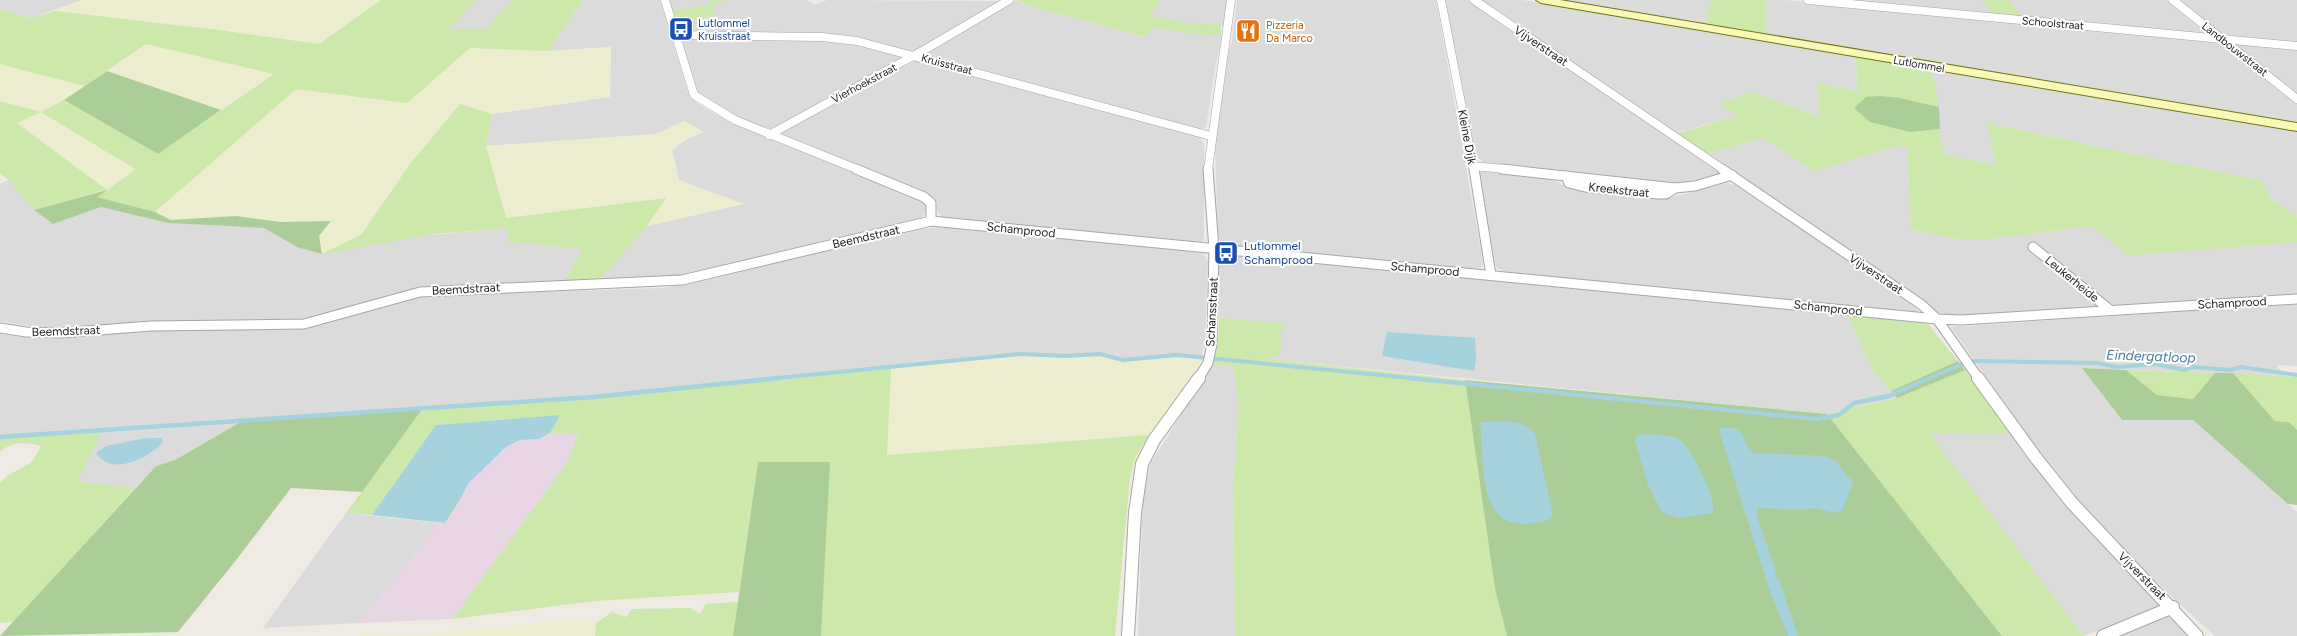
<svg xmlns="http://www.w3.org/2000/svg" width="2297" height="636" viewBox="0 0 2297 636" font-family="Figtree,sans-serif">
	<rect width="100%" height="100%" fill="#efebe4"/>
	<!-- residential -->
	<g fill="#dcdbdb">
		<path d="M 2,0 L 82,0 L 31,18 L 0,9 L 0,1 Z"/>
		<path d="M 476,0 L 513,0 L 487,29 L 448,29 Z"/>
		<path d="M 582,0 L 660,0 L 688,93 L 698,104 L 715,114 L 766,137 L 915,197 L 926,204 L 927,210 L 922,218 L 908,224 L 706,271 L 659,278 L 600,279 L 647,226 L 743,204 L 679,181 L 672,150 L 687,139 L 704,132 L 684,121 L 656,134 L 486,146 L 492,114 L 610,97 L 611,47 L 549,51 Z"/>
		<path d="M 669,0 L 710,0 L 712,4 L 733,0 L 806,0 L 815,5 L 827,0 L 1000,1 L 921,49 L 908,51 L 860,39 L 682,32 L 678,30 L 675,23 L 715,15 L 672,11 Z"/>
		<path d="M 1015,0 L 1039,9 L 1144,37 L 1154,27 L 1185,33 L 1222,36 L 1216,63 L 1206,127 L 1199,130 L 927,55 L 928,51 Z"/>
		<path d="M 1162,0 L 1228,0 L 1224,26 L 1187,24 L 1148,15 Z"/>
		<path d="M 1237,0 L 1436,0 L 1483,262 L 1481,268 L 1474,270 L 1222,245 L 1218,237 L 1215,145 L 1225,63 L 1232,41 Z"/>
		<path d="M 1445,0 L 1468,0 L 1721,173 L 1682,183 L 1484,163 L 1475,155 Z"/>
		<path d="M 1478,0 L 1522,0 L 1856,56 L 1857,91 L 1817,83 L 1820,117 L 1751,92 L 1719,104 L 1739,116 L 1678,132 L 1707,154 L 1762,138 L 1815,171 L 1898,146 L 1907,148 L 1911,230 L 1961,240 L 1983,240 L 2093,226 L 2128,256 L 2297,242 L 2297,295 L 1954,316 L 1937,312 Z"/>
		<path d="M 1559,0 L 1711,0 L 1706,24 Z"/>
		<path d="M 1766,0 L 1785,0 L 2217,41 L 2297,103 L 2297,124 L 1765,34 Z"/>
		<path d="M 1826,0 L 2167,0 L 2208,34 Z"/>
		<path d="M 2176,0 L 2297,0 L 2297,44 L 2225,37 Z"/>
		<path d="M 690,38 L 842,41 L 903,58 L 776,127 L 768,129 L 740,119 L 706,100 L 697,92 L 682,42 Z"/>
		<path d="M 2232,43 L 2297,47 L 2297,95 Z"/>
		<path d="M 917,60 L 1199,136 L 1204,144 L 1204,240 L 1201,243 L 947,220 L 941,216 L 937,210 L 937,202 L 932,198 L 780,136 L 782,132 Z"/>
		<path d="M 1932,70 L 2297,131 L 2297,217 L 2270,198 L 2261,181 L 1988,123 L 1996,164 L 1943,155 Z"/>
		<path d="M 1485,170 L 1548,177 L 1568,188 L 1665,199 L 1727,183 L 1741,186 L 1910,301 L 1918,311 L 1914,312 L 1507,273 L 1496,267 L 1479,173 Z"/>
		<path d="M 9,180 L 34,210 L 53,224 L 101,207 L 168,223 L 264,228 L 297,247 L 507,228 L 507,242 L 583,249 L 565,280 L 426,287 L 407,290 L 305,320 L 68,329 L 34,327 L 0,321 L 0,184 Z"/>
		<path d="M 938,227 L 960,228 L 1203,253 L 1208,261 L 1205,344 L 1201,357 L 1177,355 L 1123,360 L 1100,354 L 1066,356 L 1020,354 L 593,397 L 244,420 L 175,460 L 156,466 L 135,488 L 76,481 L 103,430 L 0,437 L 0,334 L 21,337 L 57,338 L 150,330 L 303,328 L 328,323 L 406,298 L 421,296 L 661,288 L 686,285 L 911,231 Z"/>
		<path d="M 1238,255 L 1847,314 L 1874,373 L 1897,398 L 1827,414 L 1264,359 L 1283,324 L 1219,318 L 1218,261 Z"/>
		<path d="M 2297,304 L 2297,366 L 2276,365 L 2285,376 L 2083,368 L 2122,420 L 2193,420 L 2297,512 L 2297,636 L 2215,636 L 2173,598 L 2112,539 L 2080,503 L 2024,432 L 1951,327 Z"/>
		<path d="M 1213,364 L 1233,367 L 1239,404 L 1233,485 L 1235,636 L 1138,636 L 1143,493 L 1152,461 Z"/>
		<path d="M 1928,433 L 2010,433 L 2065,503 L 2159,606 L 2084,636 Z"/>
		<path d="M 346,513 L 440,523 L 359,623 L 263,628 Z"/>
		<path d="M 2165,615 L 2176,618 L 2189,636 L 2119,636 Z"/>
	</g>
	<!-- industrial -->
	<path fill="#e8d6e5" d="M 550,433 L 578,434 L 567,463 L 452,619 L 359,623 L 440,523 L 445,523 L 461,498 L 468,484 L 506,447 L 520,440 L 539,439 Z"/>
	<!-- farmland -->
	<g fill="#ededd0">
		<path d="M 82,0 L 381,0 L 319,44 L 219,30 L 55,11 Z"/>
		<path d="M 146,44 L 274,73 L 221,110 L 107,71 Z"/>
		<path d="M 611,47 L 610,97 L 492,114 L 460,104 L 410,164 L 361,235 L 322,254 L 319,236 L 331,221 L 281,222 L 236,216 L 171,220 L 155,212 L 296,89 L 407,103 L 470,48 L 549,51 Z"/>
		<path d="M 0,64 L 84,86 L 64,100 L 41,113 L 136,170 L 107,190 L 17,123 L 40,112 L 0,101 Z"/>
		<path d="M 684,121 L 704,132 L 687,139 L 672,150 L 679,180 L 744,204 L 647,226 L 665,198 L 506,218 L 486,146 L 656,134 Z"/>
		<path d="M 1020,354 L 1066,356 L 1100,354 L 1123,360 L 1177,355 L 1201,357 L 1202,365 L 1150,435 L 887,455 L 891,368 Z"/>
		<path d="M 579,619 L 596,623 L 595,636 L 361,636 L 363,633 L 439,633 Z"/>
	</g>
	<!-- grass -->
	<g fill="#cce8ab" fill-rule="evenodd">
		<path d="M 381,0 L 476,0 L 449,29 L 487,29 L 513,0 L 582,0 L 549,51 L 470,48 L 407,103 L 296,89 L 155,212 L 96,197 L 105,190 L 34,210 L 9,180 L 0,174 L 0,101 L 41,112 L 64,100 L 158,154 L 274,74 L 146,44 L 84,86 L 0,64 L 0,9 L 31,18 L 55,11 L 219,30 L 319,44 ZM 41,112 L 135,169 L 135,170 L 107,190 L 17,123 Z"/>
		<path d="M 710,0 L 733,0 L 712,4 L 716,15 L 675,23 L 672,11 L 711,4 Z"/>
		<path d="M 1016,0 L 1162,0 L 1149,15 L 1187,23 L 1221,25 L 1221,36 L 1184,33 L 1154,27 L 1145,37 L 1039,9 Z"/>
		<path d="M 1711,0 L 1766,0 L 1765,34 L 1706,24 Z"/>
		<path d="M 1982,0 L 2008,0 L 2022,16 L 1993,13 Z"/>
		<path d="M 1856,56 L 1932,70 L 1939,107 L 1900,98 L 1854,108 L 1861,114 L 1928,130 L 1940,129 L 1944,155 L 1996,164 L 1987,123 L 2262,181 L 2270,198 L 2297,217 L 2297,242 L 2128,256 L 2092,226 L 1983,240 L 1961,240 L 1911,230 L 1907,148 L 1898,146 L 1815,171 L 1762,138 L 1707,154 L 1678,133 L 1739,116 L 1719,104 L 1751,92 L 1820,117 L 1817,83 L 1857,91 Z"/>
		<path d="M 460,104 L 492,114 L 486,146 L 506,218 L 666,198 L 647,226 L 600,279 L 565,280 L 583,249 L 507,242 L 507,228 L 434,234 L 322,254 L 361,235 L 410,164 Z"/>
		<path d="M 1847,314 L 1928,324 L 1958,361 L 1891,391 L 1874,373 Z"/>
		<path d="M 1219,318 L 1283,323 L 1280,354 L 1266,359 L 1465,380 L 1495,589 L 1507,636 L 1235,636 L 1233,485 L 1239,404 L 1233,367 L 1213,364 L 1218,343 Z"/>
		<path d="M 891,368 L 887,455 L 1149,435 L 1135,458 L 1130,478 L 1115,636 L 821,636 L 829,462 L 758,462 L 739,592 L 595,601 L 452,619 L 567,463 L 578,434 L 550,433 L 559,415 L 436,425 L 372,515 L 346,513 L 423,408 L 593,397 Z"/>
		<path d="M 1965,370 L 2010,433 L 1929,433 L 2084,636 L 2002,636 L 1827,414 L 1897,398 Z"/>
		<path d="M 2126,370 L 2215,373 L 2194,399 L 2157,395 Z"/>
		<path d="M 2233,373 L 2297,377 L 2297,430 L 2289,422 L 2275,421 Z"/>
		<path d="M 103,430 L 77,481 L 135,488 L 13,622 L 0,623 L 0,483 L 7,476 L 32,462 L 41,446 C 27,442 11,441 0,452 L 0,437 Z"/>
		<path d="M 732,602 L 738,602 L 733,636 L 595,636 L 596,623 L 612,612 L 626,617 L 632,609 L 690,608 L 700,614 L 706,604 Z"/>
	</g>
	<!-- forest -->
	<g fill="#abce99">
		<path d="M 107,71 L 221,110 L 158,154 L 64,100 Z"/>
		<path d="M 1879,96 L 1900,98 L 1939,107 L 1940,129 L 1910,132 L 1870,122 L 1854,108 L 1866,97 Z"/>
		<path d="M 107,190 L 97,197 L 155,212 L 171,220 L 236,216 L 281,222 L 331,221 L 319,236 L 322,254 L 297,247 L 264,228 L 168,223 L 101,207 L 53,224 L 34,210 Z"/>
		<path d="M 1958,361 L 1965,370 L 1897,398 L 1891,391 Z"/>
		<path d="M 2082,368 L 2126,370 L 2157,395 L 2193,399 L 2215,373 L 2233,373 L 2275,421 L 2289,422 L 2297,430 L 2297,505 L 2288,504 L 2193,420 L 2122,420 Z"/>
		<path d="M 1465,380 L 1827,414 L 2002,636 L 1507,636 L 1495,589 Z"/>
		<path d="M 423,408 L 362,492 L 291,488 L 237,559 L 178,632 L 0,636 L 156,466 L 175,460 L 244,420 Z"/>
		<path d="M 758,462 L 830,462 L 821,636 L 733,636 Z"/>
	</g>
	<!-- water -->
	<g fill="#a5d2dc">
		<path d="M 1387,332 L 1475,338 L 1476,359 L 1474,371 L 1382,356 Z"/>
		<path d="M 560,415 L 550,433 L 539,439 L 520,440 L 506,447 L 468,484 L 461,498 L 445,523 L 372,515 L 436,425 Z"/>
		<path d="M 1483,422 C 1500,422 1526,418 1535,434 L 1553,515 L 1550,519 C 1476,543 1485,473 1480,423 Z"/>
		<path d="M 1720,428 C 1751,425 1739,444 1755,453 L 1825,456 L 1836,461 L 1853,483 L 1842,511 L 1833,513 L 1817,508 L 1801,510 L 1757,508 L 1757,516 L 1777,574 L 1774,575 L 1779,579 L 1798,636 L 1788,636 L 1768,586 L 1719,430 Z"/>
		<path d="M 1642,434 C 1654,435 1670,433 1680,440 C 1692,449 1717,499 1713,513 L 1678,518 L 1662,512 L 1648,485 L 1635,441 L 1637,436 Z"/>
		<path d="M 146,438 L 162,438 L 163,443 C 147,458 112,477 96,453 L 106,446 Z"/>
	</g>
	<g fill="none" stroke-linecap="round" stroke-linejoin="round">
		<!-- stream-far1 -->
		<g stroke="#a5d2dc" stroke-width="4">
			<path d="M 1974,361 L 2097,363 L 2117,367 L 2155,364 L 2184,370 L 2193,367 L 2231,370 L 2241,367 L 2297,375"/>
			<path d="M 768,379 L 1020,354 L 1066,356 L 1100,354 L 1123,360 L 1177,355 L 1421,379"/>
			<path d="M 1927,379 L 1963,364"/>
		</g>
		<!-- stream -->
		<g stroke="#a5d2dc" stroke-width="4.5">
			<path d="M 1409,378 L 1817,419 L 1839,415 L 1854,403 L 1889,396 L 1930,378"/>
			<path d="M 0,437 L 593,397 L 780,378"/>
		</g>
		<defs>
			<g id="street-far2">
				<path d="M 665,0 L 694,95 L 735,120 L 859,170"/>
				<path d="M 1441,0 L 1474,170"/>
				<path d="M 1474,0 L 1724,170"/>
				<path d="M 1808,0 L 2297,46"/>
				<path d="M 2173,0 L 2297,99"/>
				<path d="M 676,35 L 822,37 L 857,41 L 1211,136"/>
				<path d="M 769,135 L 926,49 L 1009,0"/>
				<path d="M 1473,166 L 1514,170"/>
				<path d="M 1208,170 L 1231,0"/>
			</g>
			<g id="street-far1">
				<path d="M 856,169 L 924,197 L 931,203 L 931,221"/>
				<path d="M 1474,169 L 1491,275"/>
				<path d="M 1502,169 L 1675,188 L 1695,186 L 1732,175"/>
				<path d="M 1722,169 L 1922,305 L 1937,319 L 1979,379"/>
				<path d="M 1566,176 L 1569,183 L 1585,187 L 1659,194 L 1666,194 L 1675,188"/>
				<path d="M 2033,247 L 2110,310"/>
				<path d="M 0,328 L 26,332 L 60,333 L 151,326 L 304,324 L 420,292 L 682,280 L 931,221 L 1937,319 L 1961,320 L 2297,299"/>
				<path d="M 1198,379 L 1208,363 L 1212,344 L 1214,249 L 1208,169"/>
			</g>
			<g id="street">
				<path d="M 1978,378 L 2036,458 L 2072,503 L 2197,636"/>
				<path d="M 1128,636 L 1135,513 L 1142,464 L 1154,440 L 1199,378"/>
				<path d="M 2103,636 L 2173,607"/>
			</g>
			<path id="secondary" d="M 1536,0 L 1560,0 L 2297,123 L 2297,131 L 1541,3 Z"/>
		</defs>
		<!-- street-far2 casing -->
		<use href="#street-far2" stroke="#a5a5a5" stroke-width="9"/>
		<!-- street-far1 casing -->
		<use href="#street-far1" stroke="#a5a5a5" stroke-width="11"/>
		<!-- street casing -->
		<use href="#street" stroke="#a5a5a5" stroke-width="14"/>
		<!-- secondary casing -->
		<use href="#secondary" stroke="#6d7406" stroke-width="2"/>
		<!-- street-far2 -->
		<use href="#street-far2" stroke="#fff" stroke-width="8"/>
		<!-- street-far1 -->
		<use href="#street-far1" stroke="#fff" stroke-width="9"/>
		<!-- street -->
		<use href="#street" stroke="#fff" stroke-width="12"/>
		<!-- secondary -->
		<use href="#secondary" fill="#f8f8b9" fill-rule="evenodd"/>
	</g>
	<!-- icons -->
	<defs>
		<symbol id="bus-square" viewBox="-11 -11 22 22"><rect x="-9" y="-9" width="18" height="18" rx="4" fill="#1a4fb4" stroke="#fff"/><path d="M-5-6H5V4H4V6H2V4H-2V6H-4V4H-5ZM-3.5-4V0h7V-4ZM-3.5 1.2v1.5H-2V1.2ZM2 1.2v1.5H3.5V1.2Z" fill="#fff"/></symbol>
		<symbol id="restaurant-square" viewBox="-11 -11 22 22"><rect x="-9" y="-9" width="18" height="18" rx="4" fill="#e8710a" stroke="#fff"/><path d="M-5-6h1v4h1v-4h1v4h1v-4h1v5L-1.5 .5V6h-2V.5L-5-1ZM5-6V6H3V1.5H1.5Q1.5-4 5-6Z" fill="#fff"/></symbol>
	</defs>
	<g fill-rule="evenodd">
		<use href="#bus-square" x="667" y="15" width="28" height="28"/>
		<use href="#restaurant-square" x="1234" y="17" width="28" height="28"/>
		<use href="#bus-square" x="1212" y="239" width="28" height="28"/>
	</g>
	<g text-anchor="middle" stroke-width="4" stroke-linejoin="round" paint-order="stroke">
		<!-- far-transit labels -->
		<g font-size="11" fill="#164399" stroke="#fff" text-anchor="start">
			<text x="698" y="27">Lutlommel<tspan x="698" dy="13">Kruisstraat</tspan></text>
		</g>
		<!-- far-street labels -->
		<g font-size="11" fill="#1e1e1e" stroke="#fff">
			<text transform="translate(2053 23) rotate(5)" y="4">Schoolstraat</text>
			<text transform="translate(2235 49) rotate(38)" y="4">Landbouwstraat</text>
			<text transform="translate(947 64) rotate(15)" y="4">Kruisstraat</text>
			<text transform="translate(1919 64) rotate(10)" y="4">Lutlommel</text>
			<text transform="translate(864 83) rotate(-28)" y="4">Vierhoekstraat</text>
		</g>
		<!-- far-food labels -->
		<g font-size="11" fill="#c56008" stroke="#fff" text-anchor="start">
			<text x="1266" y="29">Pizzeria<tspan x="1266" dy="13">Da Marco</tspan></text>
		</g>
		<!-- street labels -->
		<g font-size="12" fill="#1e1e1e" stroke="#fff">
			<text transform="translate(1541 46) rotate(34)" y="4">Vijverstraat</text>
			<text transform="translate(1467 137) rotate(79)" y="4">Kleine Dijk</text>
			<text transform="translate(1619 190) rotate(6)" y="4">Kreekstraat</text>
			<text transform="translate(1021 230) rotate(6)" y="4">Schamprood</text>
			<text transform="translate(866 237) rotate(-13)" y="4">Beemdstraat</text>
			<text transform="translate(1425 269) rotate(5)" y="4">Schamprood</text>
			<text transform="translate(1876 274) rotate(34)" y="4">Vijverstraat</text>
			<text transform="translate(2072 279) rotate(39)" y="4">Leukerheide</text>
			<text transform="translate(466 289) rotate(-3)" y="4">Beemdstraat</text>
			<text transform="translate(2232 303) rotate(-3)" y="4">Schamprood</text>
			<text transform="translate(1828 308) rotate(6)" y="4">Schamprood</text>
			<text transform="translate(1212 312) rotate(-87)" y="4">Schansstraat</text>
			<text transform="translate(66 331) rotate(-2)" y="4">Beemdstraat</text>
			<text transform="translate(2142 576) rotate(45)" y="4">Vijverstraat</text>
		</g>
		<!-- transit labels -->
		<g font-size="12" fill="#164399" stroke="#fff" text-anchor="start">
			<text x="1244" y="250">Lutlommel<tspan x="1244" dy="14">Schamprood</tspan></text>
		</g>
		<!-- water labels -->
		<g font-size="14" font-style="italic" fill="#497ba4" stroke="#fff">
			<text transform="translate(2151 356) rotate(2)" y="5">Eindergatloop</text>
		</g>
	</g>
</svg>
